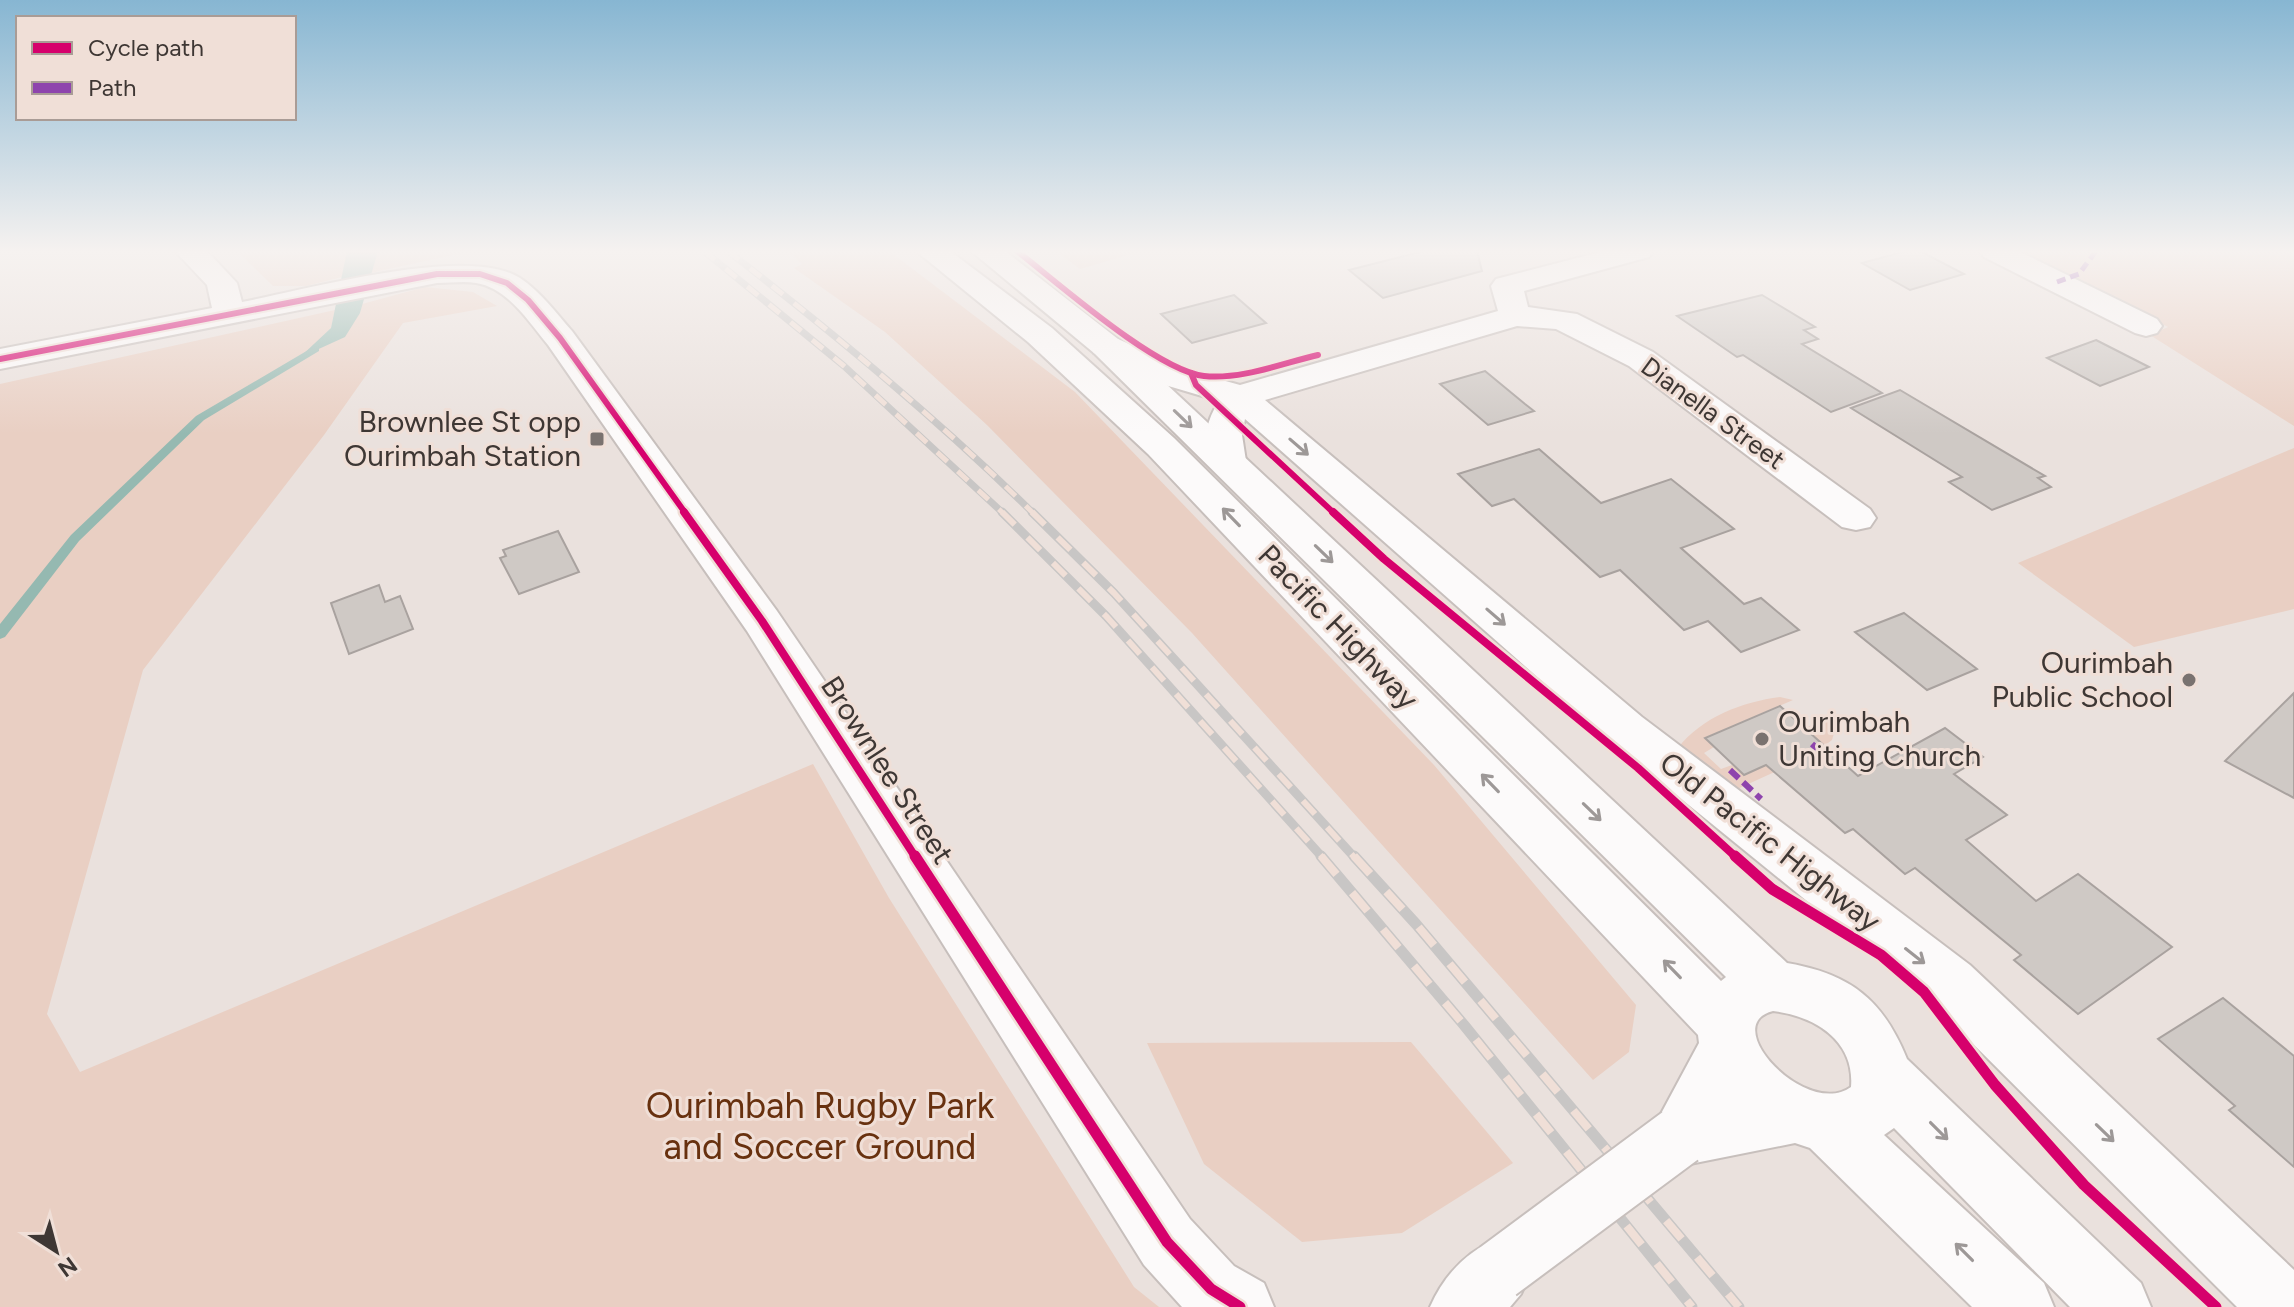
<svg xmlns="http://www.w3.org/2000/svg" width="2294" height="1307" viewBox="0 0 2294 1307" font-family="Figtree,sans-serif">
	<rect width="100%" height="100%" fill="#eae1dd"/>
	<!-- green -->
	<g fill="#e9cfc3">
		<path d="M 237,251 L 347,251 L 348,253 L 342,277 L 306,286 L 273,286 Z"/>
		<path d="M 378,251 L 472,251 L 370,273 Z"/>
		<path d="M 788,251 L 889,251 L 1075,392 L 1434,765 L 1636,1005 L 1629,1052 L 1593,1080 L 1192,633 L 987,425 L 885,332 L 794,268 L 802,264 Z"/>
		<path d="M 1056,251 L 1142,251 L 1080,269 Z"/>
		<path d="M 2016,251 L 2294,251 L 2294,426 L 2150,335 L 2168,327 Z"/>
		<path d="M 425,287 L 473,292 L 497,306 L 403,323 L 324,435 L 143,670 L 47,1014 L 80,1072 L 813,764 L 889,898 L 1134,1287 L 1159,1307 L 0,1307 L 0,384 L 335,310 L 331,328 L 302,357 L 360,313 L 362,304 Z"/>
		<path d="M 2294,448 L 2294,609 L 2134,647 L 2018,563 Z"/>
		<path d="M 1780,697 L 1793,700 L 1706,737 L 1714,747 L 1704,753 L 1721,769 L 1732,765 L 1744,775 L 1818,741 L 1805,728 L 1825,719 L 1835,730 L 1832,740 L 1812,755 L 1733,791 L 1678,748 C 1702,717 1742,702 1780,697 Z"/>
		<path d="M 1411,1042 L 1513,1163 L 1402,1233 L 1302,1242 L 1204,1164 L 1147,1043 Z"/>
	</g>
	<!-- water -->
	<path fill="#95b9b1" d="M 347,251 L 378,251 L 360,313 L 345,337 L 299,358 L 331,328 Z"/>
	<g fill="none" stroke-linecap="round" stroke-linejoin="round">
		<!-- stream -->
		<path fill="#95b9b1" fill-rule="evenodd" d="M 315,346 L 319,347 L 319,351 L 204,420 L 79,541 L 5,637 L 0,639 L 0,624 L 71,535 L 196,416 Z"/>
	</g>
	<!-- building -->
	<g fill="#cfc9c5" stroke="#a9a29f" stroke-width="2">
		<path d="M 1424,251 L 1477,251 L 1482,271 L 1383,298 L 1349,270 Z"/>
		<path d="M 1906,251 L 1920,251 L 1964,274 L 1910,290 L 1862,263 Z"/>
		<path d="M 1234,295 L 1266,323 L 1192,343 L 1161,314 Z"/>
		<path d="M 1762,295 L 1815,327 L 1804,330 L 1818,339 L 1802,344 L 1882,393 L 1831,412 L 1743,355 L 1737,357 L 1677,316 Z"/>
		<path d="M 2096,340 L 2149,367 L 2100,386 L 2047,358 Z"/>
		<path d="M 1485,371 L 1525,404 L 1534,411 L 1488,425 L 1440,384 Z"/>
		<path d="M 1900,390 L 2045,476 L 2038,478 L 2051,487 L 1992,510 L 1949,482 L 1962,477 L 1851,408 Z"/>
		<path d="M 1539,449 L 1601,503 L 1671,479 L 1734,529 L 1681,548 L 1744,604 L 1761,598 L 1799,630 L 1741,652 L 1708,621 L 1684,630 L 1620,570 L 1600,577 L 1514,499 L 1492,506 L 1458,474 Z"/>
		<path d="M 558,531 L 579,572 L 519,594 L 500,558 L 506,556 L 503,550 Z"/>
		<path d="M 379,585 L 385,602 L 400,596 L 413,629 L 349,654 L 331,603 Z"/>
		<path d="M 1904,613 L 1977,669 L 1927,690 L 1855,632 Z"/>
		<path d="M 2294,693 L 2294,798 L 2225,761 Z"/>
		<path d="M 1780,706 L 1858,776 L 1945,728 L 1983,757 L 1954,774 L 2007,815 L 1966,840 L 2036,901 L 2078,874 L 2172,947 L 2078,1014 L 2014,960 L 2021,955 L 1915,868 L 1905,874 L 1853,829 L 1845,833 L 1766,765 L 1744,775 L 1705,738 Z"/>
		<path d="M 2223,998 L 2294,1056 L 2294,1167 L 2229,1110 L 2235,1106 L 2158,1039 Z"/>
	</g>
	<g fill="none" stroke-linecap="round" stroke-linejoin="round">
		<defs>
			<g id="minor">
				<path d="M 175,251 L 207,251 L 237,283 L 242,302 C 305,290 468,244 520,278 C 541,292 556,313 572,331 L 777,611 L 1190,1219 L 1234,1266 L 1264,1283 L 1274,1307 L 1182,1307 L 1144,1265 L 747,631 L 548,345 C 529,322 508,288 476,283 C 464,281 450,283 437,283 L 0,369 L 0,349 L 212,308 L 207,285 Z"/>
				<path d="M 1604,251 L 1653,251 L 1649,257 L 1524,291 L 1528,307 L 1577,314 L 1653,352 L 1870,509 L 1876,518 L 1870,527 L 1856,530 L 1842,527 L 1629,366 L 1556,329 L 1517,326 L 1265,400 L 1642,717 L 1970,965 L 2294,1270 L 2294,1307 L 2237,1307 L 1930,1001 L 1610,741 L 1245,419 L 1242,435 L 1246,461 L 1240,469 L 1227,472 L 1214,469 C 1199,447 1206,421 1219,401 L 1165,385 L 1094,353 L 1089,346 L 1094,339 L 1106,336 L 1118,339 L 1189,371 L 1240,385 L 1498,311 L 1491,286 L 1496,279 Z"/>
				<path d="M 1980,251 L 2018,251 L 2157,319 L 2162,326 L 2157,333 L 2146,336 L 2135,333 L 1984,257 Z"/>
			</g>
			<g id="major">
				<path d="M 916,251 L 950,251 L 1052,328 L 1174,438 L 1721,981 L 1726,977 L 1094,353 L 971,251 L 1005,251 L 1118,339 L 1787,963 C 1851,974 1883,1000 1907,1059 L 2141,1283 L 2151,1307 L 2070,1307 L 1894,1128 L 1884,1135 L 2044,1283 L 2054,1307 L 1972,1307 L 1810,1148 L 1795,1143 L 1680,1166 L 1658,1157 L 1649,1136 L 1699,1043 L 1698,1035 L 1148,454 L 1028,342 ZM 1773,1011 C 1814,1016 1855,1040 1851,1087 C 1807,1119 1717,1025 1773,1011 Z"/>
				<path d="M 1498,1238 L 1521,1248 L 1531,1271 L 1521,1294 L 1510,1307 L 1430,1307 C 1444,1275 1466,1252 1498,1238 Z"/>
			</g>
		</defs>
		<!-- minor casing -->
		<use href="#minor" stroke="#c7bfbc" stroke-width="4"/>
		<!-- major casing -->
		<use href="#major" stroke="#c7bfbc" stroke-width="4"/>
		<!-- minor -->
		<use href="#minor" fill="#fcfafa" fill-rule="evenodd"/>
		<!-- major -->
		<use href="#major" fill="#fcfafa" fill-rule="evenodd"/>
		<defs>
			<g id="rail-far2">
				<path d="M 704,251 L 844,366 L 1004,514"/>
				<path d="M 728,251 C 834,334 938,419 1034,514"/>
			</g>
			<g id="rail-far1">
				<path d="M 1002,512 L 1106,616 L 1323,858"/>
				<path d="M 1032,512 L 1114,593 L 1355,858"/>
			</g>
			<g id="rail">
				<path d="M 1321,856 L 1464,1025 L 1692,1307"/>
				<path d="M 1354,856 L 1416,924 L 1739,1307"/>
			</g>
		</defs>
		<!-- rail-far2 casing -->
		<use href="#rail-far2" stroke="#c8c6c5" stroke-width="7"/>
		<!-- rail-far1 casing -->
		<use href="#rail-far1" stroke="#c8c6c5" stroke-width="9"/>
		<!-- rail casing -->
		<use href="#rail" stroke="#c8c6c5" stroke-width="11"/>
		<!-- rail-far2 -->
		<use href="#rail-far2" stroke="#f0dfd7" stroke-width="5" stroke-dasharray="14" stroke-linecap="butt"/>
		<!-- rail-far1 -->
		<use href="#rail-far1" stroke="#f0dfd7" stroke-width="6" stroke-dasharray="18" stroke-linecap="butt"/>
		<!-- rail -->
		<use href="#rail" stroke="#f0dfd7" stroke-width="8" stroke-dasharray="24" stroke-linecap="butt"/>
		<defs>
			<path id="major-bridge" d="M 1498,1271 L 1680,1136"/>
		</defs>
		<!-- major-bridge casing -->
		<use href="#major-bridge" stroke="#c7bfbc" stroke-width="63" stroke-linecap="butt"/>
		<!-- major-bridge -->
		<use href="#major-bridge" stroke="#fcfafa" stroke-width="59"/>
		<!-- quiet-far1 -->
		<path stroke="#8e44ad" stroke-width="5" stroke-dasharray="9 5" stroke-linecap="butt" d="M 2057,282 L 2079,274 L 2096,251"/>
		<!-- quiet -->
		<g stroke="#8e44ad" stroke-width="6" stroke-dasharray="12 6" stroke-linecap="butt">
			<path d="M 1812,744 L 1829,760"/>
			<path d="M 1730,770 L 1761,799"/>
		</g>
		<defs>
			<g id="cycleway-far2">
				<path d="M 1017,251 C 1058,283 1156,370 1204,376 C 1241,380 1283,363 1318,355"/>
				<path d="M 0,359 L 437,274 L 480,274 L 507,283 L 528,300 L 560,338 L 686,514"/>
				<path d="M 1191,373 L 1196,385 L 1335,514"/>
			</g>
			<g id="cycleway-far1">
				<path d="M 684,512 L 762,621 L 916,858"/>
				<path d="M 1333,512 L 1384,559 L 1638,768 L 1737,858"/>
			</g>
			<g id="cycleway">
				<path d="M 915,856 L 1167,1242 L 1211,1289 L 1240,1307"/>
				<path d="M 1735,856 L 1772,889 L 1881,955 L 1924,992 L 1995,1085 L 2084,1185 L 2216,1307"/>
			</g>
		</defs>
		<!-- cycleway-far2 casing -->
		<use href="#cycleway-far2" stroke="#f0dfd7" stroke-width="10"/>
		<!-- cycleway-far1 casing -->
		<use href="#cycleway-far1" stroke="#f0dfd7" stroke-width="13"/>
		<!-- cycleway casing -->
		<use href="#cycleway" stroke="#f0dfd7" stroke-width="16"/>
		<!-- cycleway-far2 -->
		<use href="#cycleway-far2" stroke="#d6006c" stroke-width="6"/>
		<!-- cycleway-far1 -->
		<use href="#cycleway-far1" stroke="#d6006c" stroke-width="8"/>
		<!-- cycleway -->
		<use href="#cycleway" stroke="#d6006c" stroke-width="11"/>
	</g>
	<!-- one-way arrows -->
	<defs><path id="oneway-shaft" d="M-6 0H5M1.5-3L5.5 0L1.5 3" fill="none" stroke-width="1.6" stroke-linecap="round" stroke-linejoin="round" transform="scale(2)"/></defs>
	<g stroke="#9d9897">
		<use href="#oneway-shaft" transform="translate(1183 419) rotate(44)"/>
		<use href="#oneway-shaft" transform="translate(1299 447) rotate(41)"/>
		<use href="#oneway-shaft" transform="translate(1231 517) rotate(-134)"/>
		<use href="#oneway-shaft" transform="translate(1324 554) rotate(44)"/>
		<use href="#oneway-shaft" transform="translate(1496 617) rotate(41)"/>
		<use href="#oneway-shaft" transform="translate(1490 783) rotate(-134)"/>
		<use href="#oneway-shaft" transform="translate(1592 812) rotate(44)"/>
		<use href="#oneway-shaft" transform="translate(1915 956) rotate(38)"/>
		<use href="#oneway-shaft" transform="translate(1672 969) rotate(-134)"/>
		<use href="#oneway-shaft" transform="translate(1939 1131) rotate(45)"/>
		<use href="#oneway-shaft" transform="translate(2105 1133) rotate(44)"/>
		<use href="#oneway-shaft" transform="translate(1964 1252) rotate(-135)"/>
	</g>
	<!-- sky -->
	<linearGradient id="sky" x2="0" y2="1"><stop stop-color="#87b6d2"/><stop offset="0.58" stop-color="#f6f2f0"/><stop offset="1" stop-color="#f6f2f0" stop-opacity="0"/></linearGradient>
	<rect width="2294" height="434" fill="url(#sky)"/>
	<!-- markers -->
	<g fill="#7a726f" stroke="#f0dfd7" stroke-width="3">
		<rect x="589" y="431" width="16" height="16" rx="4"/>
		<circle cx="2189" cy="680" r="8"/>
		<circle cx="1762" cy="739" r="8"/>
	</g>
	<g text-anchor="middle" stroke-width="6" stroke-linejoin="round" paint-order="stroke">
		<!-- far-street labels -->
		<g font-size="26" fill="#3e3734" stroke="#f0dfd7">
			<text transform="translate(1713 413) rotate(36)" y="9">Dianella Street</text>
		</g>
		<!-- poi labels -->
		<g font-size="30" fill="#3e3734" stroke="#f0dfd7" text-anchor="end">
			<text x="581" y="432">Brownlee St opp<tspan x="581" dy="34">Ourimbah Station</tspan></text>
			<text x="2173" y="673">Ourimbah<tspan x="2173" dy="34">Public School</tspan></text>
			<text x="1778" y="732" text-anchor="start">Ourimbah<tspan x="1778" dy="34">Uniting Church</tspan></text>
		</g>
		<!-- street labels -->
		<g font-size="30" fill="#3e3734" stroke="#f0dfd7">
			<text transform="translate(1338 627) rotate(46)" y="10">Pacific Highway</text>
			<text transform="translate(887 770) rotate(57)" y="10">Brownlee Street</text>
			<text transform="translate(1770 842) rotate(38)" y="10">Old Pacific Highway</text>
		</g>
		<!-- near-park labels -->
		<g font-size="36" fill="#68310f" stroke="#f0dfd7">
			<text x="820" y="1118">Ourimbah Rugby Park<tspan x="820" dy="41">and Soccer Ground</tspan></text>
		</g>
	</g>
	<!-- legend -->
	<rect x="16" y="16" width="280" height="104" fill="#f0dfd7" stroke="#a99c96" stroke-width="2"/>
	<rect x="32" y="42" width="40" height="12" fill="#d6006c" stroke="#a99c96" stroke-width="2"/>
	<text x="88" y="56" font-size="24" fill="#3e3734">Cycle path</text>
	<rect x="32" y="82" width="40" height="12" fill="#8e44ad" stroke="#a99c96" stroke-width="2"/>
	<text x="88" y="96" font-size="24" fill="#3e3734">Path</text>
	<!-- north arrow -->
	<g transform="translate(56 1251) rotate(144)" stroke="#f0dfd7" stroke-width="6" paint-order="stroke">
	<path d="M0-6L14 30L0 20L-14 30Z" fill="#3e3734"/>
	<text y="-12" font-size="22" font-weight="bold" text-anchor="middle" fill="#3e3734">N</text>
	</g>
</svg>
